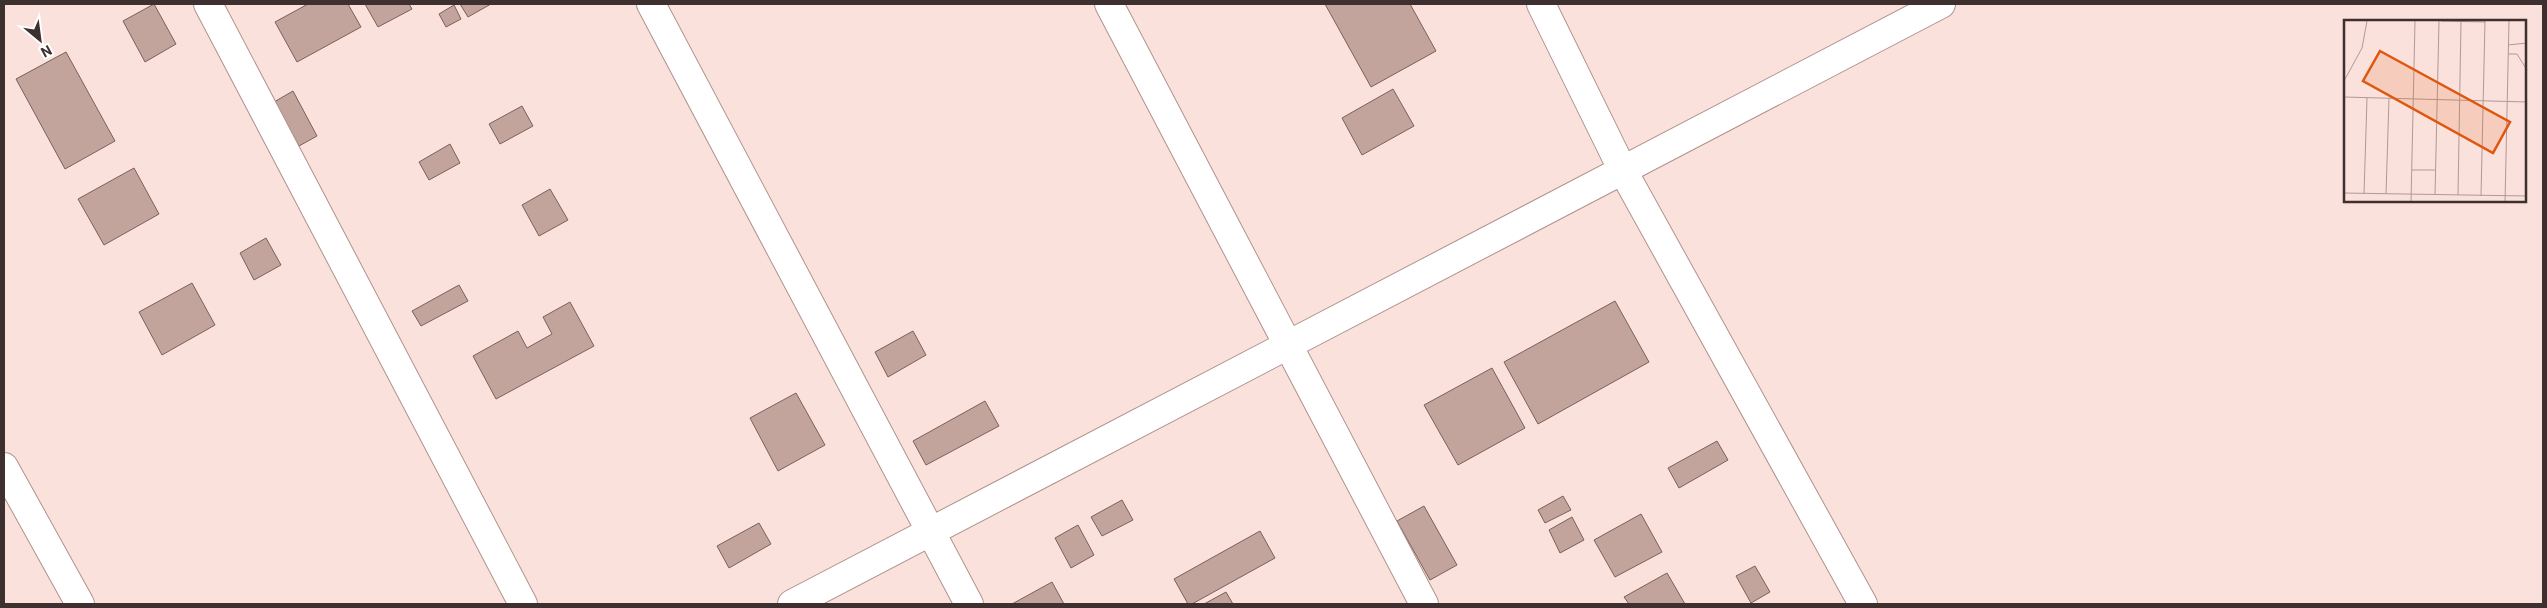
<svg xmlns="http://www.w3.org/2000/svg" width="2547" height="608" viewBox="0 0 2547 608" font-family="Roboto,sans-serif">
	<rect width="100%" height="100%" fill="#fbe1dc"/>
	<!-- building -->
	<g fill="#c2a49d" stroke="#7b605a">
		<path d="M 154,4 L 176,44 L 145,62 L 123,21 Z"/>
		<path d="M 308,4 L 348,4 L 361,27 L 297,62 L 275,22 Z"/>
		<path d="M 365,4 L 409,4 L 412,9 L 378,27 Z"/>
		<path d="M 460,4 L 491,4 L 468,17 Z"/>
		<path d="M 1325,4 L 1410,4 L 1436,51 L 1371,87 Z"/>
		<path d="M 454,5 L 461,19 L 446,27 L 439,14 Z"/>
		<path d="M 66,52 L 115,141 L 65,169 L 16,79 Z"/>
		<path d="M 1393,89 L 1414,126 L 1362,155 L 1342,118 Z"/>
		<path d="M 293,91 L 317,136 L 299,146 L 274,102 Z"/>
		<path d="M 522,106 L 533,126 L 500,144 L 489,124 Z"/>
		<path d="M 450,144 L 460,163 L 429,180 L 419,162 Z"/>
		<path d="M 134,168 L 159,214 L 104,245 L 78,199 Z"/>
		<path d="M 550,189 L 568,220 L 539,236 L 522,205 Z"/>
		<path d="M 266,238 L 281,265 L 254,280 L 240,253 Z"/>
		<path d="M 192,283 L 215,325 L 162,355 L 139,312 Z"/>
		<path d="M 459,285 L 468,301 L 421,326 L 412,311 Z"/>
		<path d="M 1615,301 L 1649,362 L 1538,424 L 1504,362 Z"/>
		<path d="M 570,302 L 594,346 L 496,399 L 473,356 L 518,331 L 527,348 L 552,334 L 543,317 Z"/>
		<path d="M 913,331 L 926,355 L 888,377 L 875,352 Z"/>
		<path d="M 1492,368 L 1525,428 L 1458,465 L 1424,405 Z"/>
		<path d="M 796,393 L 825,445 L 778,471 L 750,418 Z"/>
		<path d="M 985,401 L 999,426 L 926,465 L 913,441 Z"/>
		<path d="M 1717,441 L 1728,460 L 1679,488 L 1668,468 Z"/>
		<path d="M 1563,496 L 1571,510 L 1545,523 L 1538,510 Z"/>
		<path d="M 1122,500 L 1133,520 L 1102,536 L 1091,517 Z"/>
		<path d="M 1424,506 L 1457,565 L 1430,580 L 1397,521 Z"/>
		<path d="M 1641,514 L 1662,552 L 1615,577 L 1594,540 Z"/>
		<path d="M 1572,517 L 1584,540 L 1560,553 L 1549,530 Z"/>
		<path d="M 759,523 L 771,544 L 729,568 L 717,546 Z"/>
		<path d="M 1078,525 L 1094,555 L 1071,568 L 1055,538 Z"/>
		<path d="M 1260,531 L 1275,558 L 1192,604 L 1188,604 L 1174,579 Z"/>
		<path d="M 1755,566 L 1770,592 L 1751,603 L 1736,576 Z"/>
		<path d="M 1667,573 L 1685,604 L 1629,604 L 1624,597 Z"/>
		<path d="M 1052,582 L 1064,604 L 1012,604 Z"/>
		<path d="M 1226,592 L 1233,604 L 1204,604 Z"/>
	</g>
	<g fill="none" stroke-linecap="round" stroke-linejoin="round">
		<defs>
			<g id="street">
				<path d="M 208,4 L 523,604"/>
				<path d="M 651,4 L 969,604"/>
				<path d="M 1109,4 L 1424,604"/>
				<path d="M 1541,4 L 1622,169 L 1863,604"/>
				<path d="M 4,467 L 80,604"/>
				<path d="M 792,604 L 1941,4"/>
			</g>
		</defs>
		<!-- street casing -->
		<use href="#street" stroke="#b0928c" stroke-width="30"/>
		<!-- street -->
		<use href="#street" stroke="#fff" stroke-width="28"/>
	</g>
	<!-- overview -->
	<g transform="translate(2344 20)">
		<rect width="182" height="182" fill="#fbe1dc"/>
		<path fill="none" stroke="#af9a96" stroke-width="1" d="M 97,1 L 141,2M 164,25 L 183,23M 164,34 L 173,34 L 183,50M 0,61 L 18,28 L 23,1M 0,77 L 183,82M 68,150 L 91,150M 0,173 L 183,176M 20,174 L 23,78M 42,174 L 45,78M 91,175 L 95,1M 114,175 L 117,1M 137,176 L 141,1M 67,182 L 71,1M 161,182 L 165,1"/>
		<path fill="#df570e" fill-opacity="0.15" stroke="#df570e" stroke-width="2.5" d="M 36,31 L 166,102 L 149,133 L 19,61 Z"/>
		<rect width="182" height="182" fill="none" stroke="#3d302e" stroke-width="2.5"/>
	</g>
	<!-- border -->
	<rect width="2547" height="608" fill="none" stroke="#3d302e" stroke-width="10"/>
	<!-- north arrow -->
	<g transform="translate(40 40) rotate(151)" stroke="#ffffff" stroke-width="4" paint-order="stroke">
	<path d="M0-4L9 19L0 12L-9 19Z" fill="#3d302e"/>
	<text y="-8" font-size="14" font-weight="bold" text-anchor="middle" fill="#3d302e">N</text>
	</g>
</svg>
